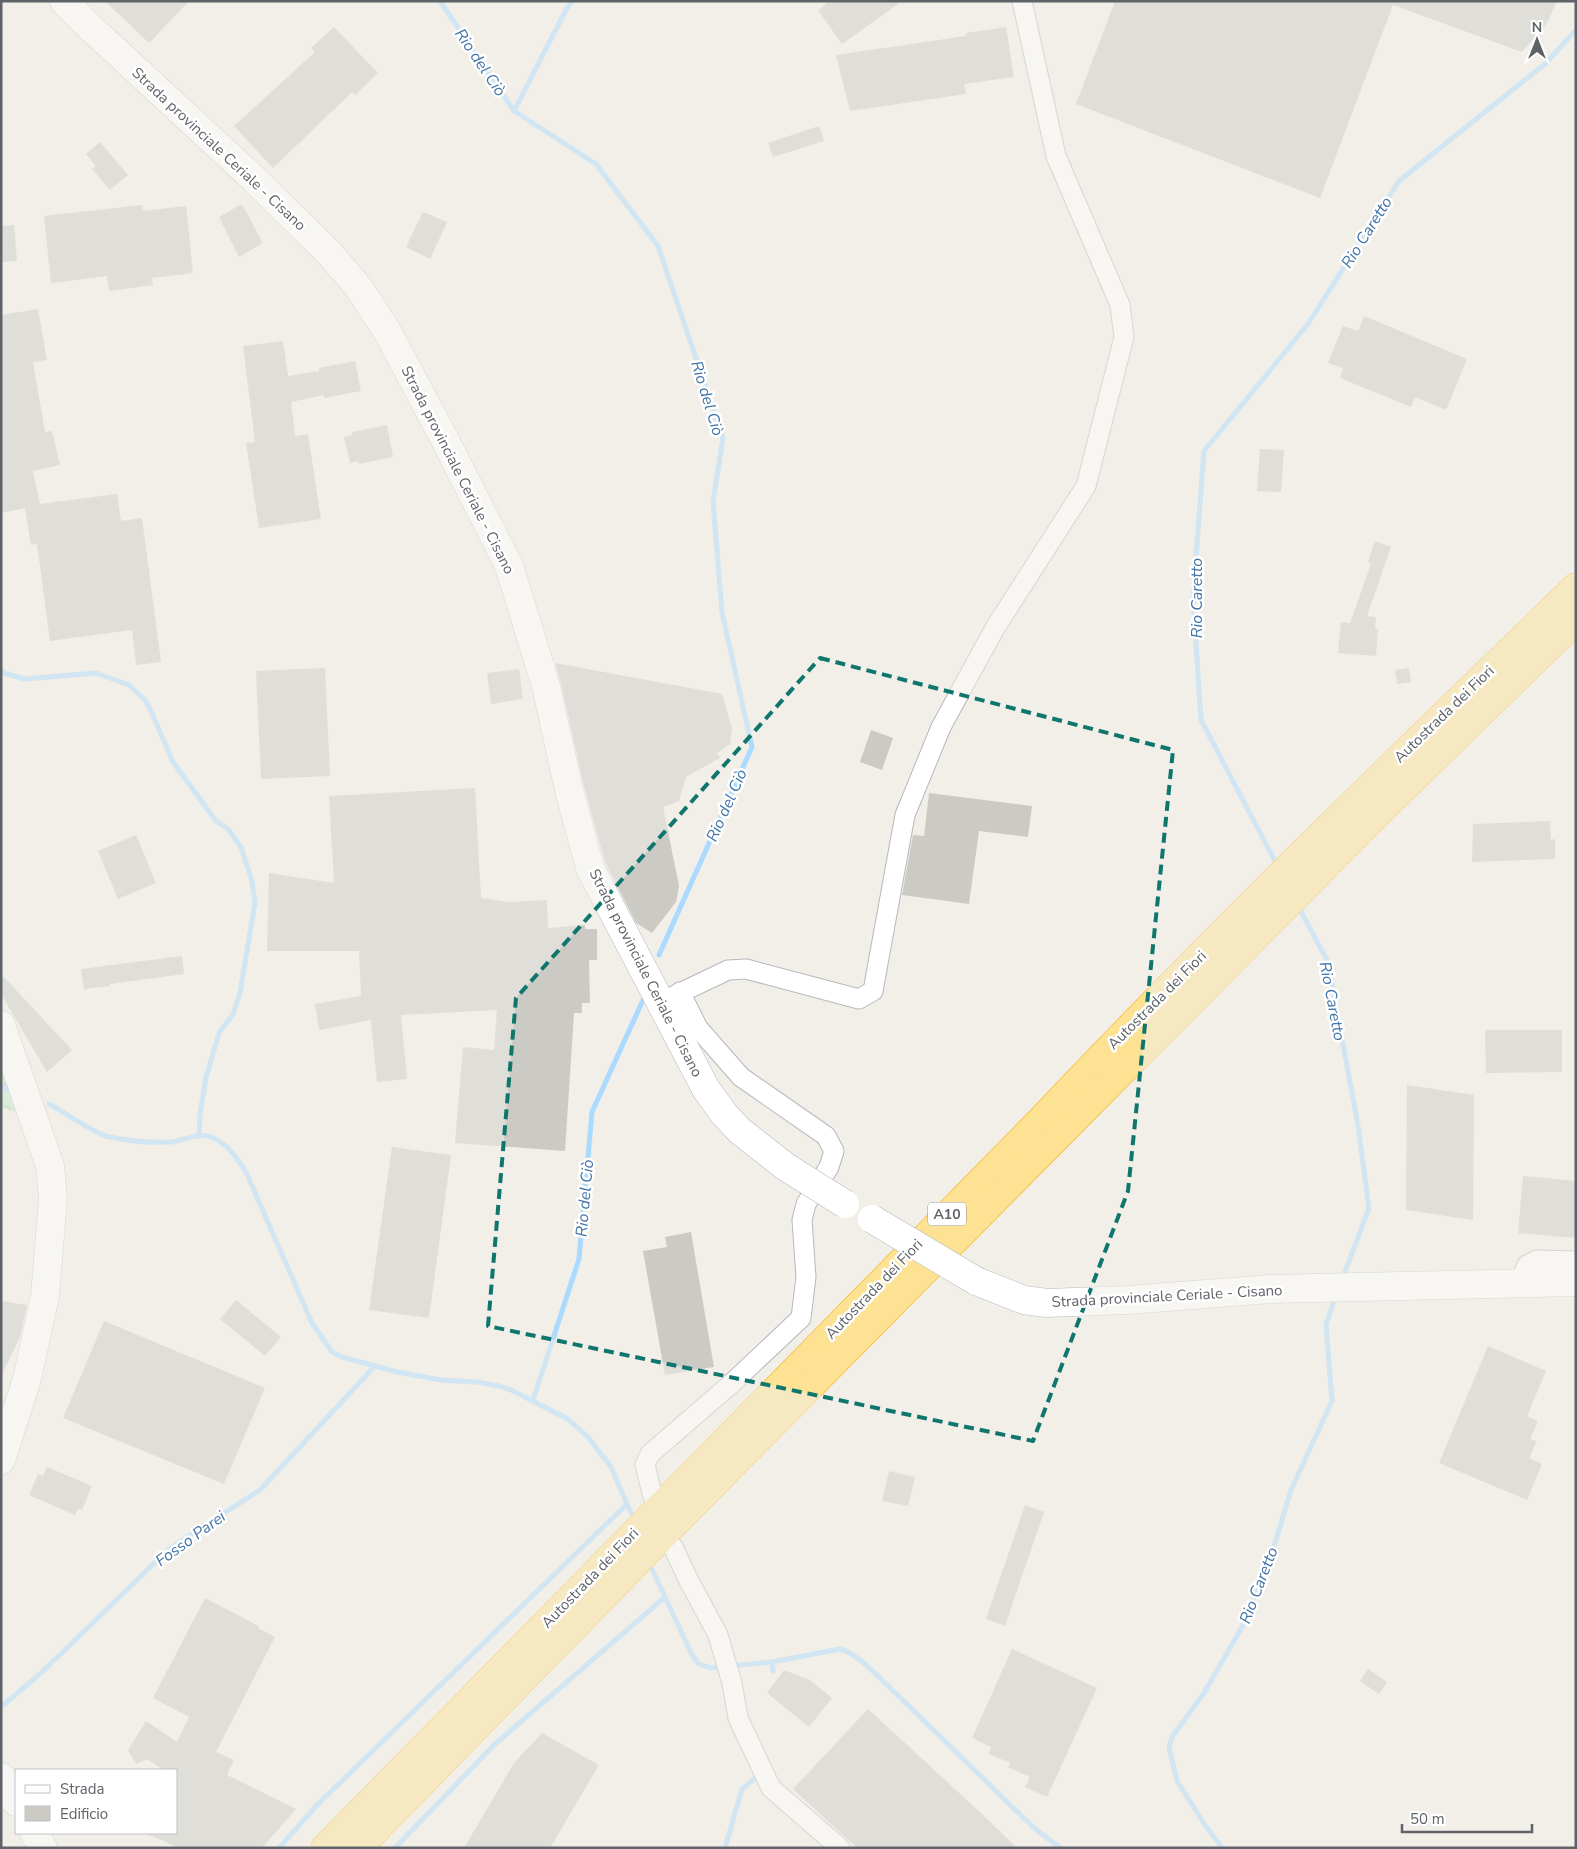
<svg xmlns="http://www.w3.org/2000/svg" width="1577" height="1849" viewBox="0 0 1577 1849" font-family="'Nunito Sans',sans-serif">
	<defs>
		<pattern id="forest-crowns" width="20" height="18" patternUnits="userSpaceOnUse" patternTransform="scale(1.25)"><rect width="20" height="18" fill="#c5e8c5"/><path d="M2 6a3 3 0 1 1 6 0M12 15a3 3 0 1 1 6 0" fill="none" stroke="#a3c0a4"/></pattern>
	</defs>
	<rect width="100%" height="100%" fill="#f1efe8"/>
	<!-- forest -->
	<path fill="url(#forest-crowns)" d="M 1,1070 L 11,1075 L 22,1115 L 1,1107 Z"/>
	<g fill="none" stroke-linecap="round" stroke-linejoin="round">
		<!-- stream -->
		<g stroke="#aadaff" stroke-width="5">
			<path d="M 440,1 L 514,111 L 596,164 L 658,246 L 723,438 L 713,501 L 722,612 L 752,747 L 659,955"/>
			<path d="M 514,111 L 567,8 L 572,1"/>
			<path d="M 1,670 L 3,673 L 25,679 L 96,673 L 129,685 L 145,700 L 151,711 L 173,762 L 216,821 L 228,829 L 241,847 L 252,881 L 255,903 L 240,993 L 233,1014 L 219,1033 L 206,1077 L 200,1114 L 199,1136"/>
			<path d="M 1278,867 L 1201,720 L 1193,597 L 1204,451 L 1308,324 L 1399,181 L 1546,63 L 1576,30"/>
			<path d="M 1298,906 L 1328,962 L 1358,1126 L 1369,1208 L 1345,1272"/>
			<path d="M 1,1087 L 9,1090"/>
			<path d="M 49,1104 C 65,1112 90,1131 106,1136 C 127,1141 148,1143 170,1142 C 183,1141 199,1132 211,1137 C 228,1144 237,1158 246,1172 L 312,1323 L 332,1352 L 342,1357 L 397,1372 L 441,1380 L 476,1382 L 499,1386 L 511,1390 L 568,1419 L 588,1437 L 611,1467 L 631,1513"/>
			<path d="M 533,1400 L 579,1259 L 592,1112 L 643,1000"/>
			<path d="M 652,1569 L 692,1655 L 699,1664 L 711,1668 L 772,1662 L 840,1649 C 856,1654 867,1666 879,1677 L 1033,1827 L 1060,1848"/>
			<path d="M 772,1662 L 773,1671"/>
			<path d="M 1,1707 L 42,1672 L 169,1549 L 260,1490 L 374,1367"/>
			<path d="M 279,1848 L 317,1805 L 627,1504"/>
			<path d="M 395,1848 L 494,1745 L 664,1598"/>
			<path d="M 725,1848 L 742,1789 L 758,1776"/>
			<path d="M 1222,1848 L 1205,1825 L 1177,1781 L 1169,1748 L 1172,1737 L 1204,1693 L 1242,1627 L 1269,1563 L 1291,1490 L 1332,1401 L 1326,1324 L 1334,1301"/>
		</g>
	</g>
	<!-- building -->
	<g fill="#cccac5">
		<path d="M 105,1 L 189,1 L 149,43 Z"/>
		<path d="M 830,1 L 902,1 L 842,44 L 818,10 Z"/>
		<path d="M 1115,1 L 1557,1 L 1547,23 L 1522,52 L 1393,5 L 1320,198 L 1076,104 Z"/>
		<path d="M 334,27 L 378,73 L 355,95 L 352,92 L 273,168 L 234,126 L 315,52 L 311,48 Z"/>
		<path d="M 1006,27 L 1014,77 L 964,84 L 966,94 L 850,111 L 836,55 L 966,36 L 966,33 Z"/>
		<path d="M 819,126 L 824,141 L 773,157 L 768,143 Z"/>
		<path d="M 100,142 L 128,175 L 110,190 L 92,169 L 96,166 L 86,154 Z"/>
		<path d="M 242,204 L 263,243 L 239,257 L 219,217 Z"/>
		<path d="M 142,205 L 143,211 L 186,206 L 193,273 L 152,278 L 153,285 L 109,291 L 107,276 L 51,283 L 44,216 Z"/>
		<path d="M 423,212 L 447,222 L 430,259 L 406,247 Z"/>
		<path d="M 14,225 L 17,261 L 1,262 L 1,226 Z"/>
		<path d="M 38,309 L 47,360 L 33,362 L 45,432 L 52,431 L 60,465 L 33,471 L 40,504 L 117,494 L 121,521 L 142,518 L 161,662 L 136,665 L 132,630 L 50,641 L 37,544 L 31,545 L 25,508 L 1,513 L 1,315 Z"/>
		<path d="M 1364,316 L 1467,359 L 1446,410 L 1415,397 L 1411,407 L 1340,378 L 1343,368 L 1328,363 L 1343,326 L 1358,331 Z"/>
		<path d="M 283,341 L 288,376 L 319,371 L 319,368 L 355,361 L 361,391 L 324,398 L 324,395 L 291,402 L 295,436 L 308,434 L 321,519 L 259,528 L 246,443 L 255,442 L 243,346 Z"/>
		<path d="M 387,425 L 393,457 L 359,464 L 358,461 L 350,463 L 344,437 L 353,435 L 352,432 Z"/>
		<path d="M 1260,449 L 1284,450 L 1281,492 L 1257,491 Z"/>
		<path d="M 1375,541 L 1391,547 L 1367,616 L 1376,617 L 1375,629 L 1378,629 L 1376,656 L 1338,653 L 1341,622 L 1350,623 L 1371,564 L 1368,562 Z"/>
		<path d="M 555,663 L 722,694 L 732,728 L 730,744 L 717,753 L 720,758 L 686,777 L 679,801 L 663,807 L 679,886 L 676,902 L 652,933 L 636,923 L 605,862 L 584,786 L 561,683 Z"/>
		<path d="M 325,668 L 330,776 L 261,779 L 256,671 Z"/>
		<path d="M 1409,668 L 1411,682 L 1397,684 L 1395,670 Z"/>
		<path d="M 519,669 L 523,699 L 491,704 L 487,673 Z"/>
		<path d="M 871,730 L 893,738 L 882,770 L 860,762 Z"/>
		<path d="M 475,788 L 481,898 L 509,902 L 547,900 L 548,928 L 585,925 L 585,929 L 597,929 L 597,960 L 589,960 L 590,1003 L 582,1003 L 582,1013 L 574,1013 L 565,1151 L 455,1143 L 463,1047 L 494,1050 L 497,1010 L 401,1015 L 407,1079 L 377,1082 L 371,1020 L 319,1030 L 315,1004 L 361,996 L 359,951 L 267,951 L 269,873 L 334,883 L 329,796 Z"/>
		<path d="M 929,793 L 1032,806 L 1028,837 L 979,831 L 969,904 L 902,895 L 913,835 L 924,836 Z"/>
		<path d="M 1550,821 L 1551,840 L 1555,839 L 1555,859 L 1472,862 L 1473,824 Z"/>
		<path d="M 136,835 L 156,883 L 118,899 L 98,851 Z"/>
		<path d="M 182,956 L 184,974 L 110,984 L 110,986 L 84,989 L 81,969 Z"/>
		<path d="M 1,974 L 72,1050 L 47,1072 L 1,994 Z"/>
		<path d="M 1485,1030 L 1562,1030 L 1562,1072 L 1486,1073 Z"/>
		<path d="M 1407,1085 L 1474,1095 L 1473,1220 L 1406,1210 Z"/>
		<path d="M 392,1147 L 451,1155 L 429,1318 L 369,1310 Z"/>
		<path d="M 1523,1176 L 1576,1181 L 1576,1238 L 1518,1233 Z"/>
		<path d="M 691,1232 L 714,1367 L 665,1375 L 643,1251 L 667,1247 L 665,1237 Z"/>
		<path d="M 236,1300 L 281,1337 L 265,1356 L 220,1319 Z"/>
		<path d="M 1,1301 L 27,1305 L 20,1337 L 1,1376 Z"/>
		<path d="M 104,1321 L 265,1388 L 224,1484 L 63,1418 Z"/>
		<path d="M 1488,1346 L 1546,1371 L 1527,1416 L 1538,1421 L 1530,1439 L 1537,1441 L 1529,1458 L 1542,1464 L 1527,1500 L 1439,1463 Z"/>
		<path d="M 47,1467 L 92,1486 L 82,1510 L 78,1509 L 75,1515 L 29,1495 L 38,1474 L 43,1476 Z"/>
		<path d="M 889,1471 L 915,1477 L 908,1506 L 882,1501 Z"/>
		<path d="M 1025,1505 L 1044,1512 L 1005,1626 L 986,1619 Z"/>
		<path d="M 205,1598 L 259,1626 L 258,1628 L 275,1637 L 216,1752 L 234,1760 L 227,1775 L 296,1809 L 262,1848 L 179,1848 L 145,1833 L 176,1833 L 176,1770 L 164,1770 L 147,1759 L 136,1764 L 128,1750 L 146,1721 L 177,1742 L 189,1717 L 153,1698 Z"/>
		<path d="M 1012,1649 L 1097,1688 L 1047,1797 L 1025,1787 L 1030,1777 L 1008,1767 L 1010,1763 L 989,1754 L 991,1747 L 972,1738 Z"/>
		<path d="M 1368,1669 L 1387,1682 L 1379,1694 L 1360,1681 Z"/>
		<path d="M 784,1670 L 810,1680 L 832,1698 L 809,1727 L 767,1693 Z"/>
		<path d="M 868,1709 L 982,1814 L 1017,1848 L 857,1848 L 793,1789 Z"/>
		<path d="M 542,1733 L 599,1765 L 550,1848 L 464,1848 L 514,1763 Z"/>
	</g>
	<g fill="none" stroke-linecap="round" stroke-linejoin="round">
		<defs>
			<g id="street">
				<path d="M 661,1002 L 728,970 L 746,969 L 859,999 L 873,991 L 905,815 L 941,727 L 995,628 L 1086,486 L 1124,337 L 1120,305 L 1056,156 L 1022,1"/>
				<path d="M 1519,1283 L 1527,1265 L 1537,1260 L 1576,1261"/>
				<path d="M 653,1497 L 645,1465 L 650,1454 L 731,1384 L 801,1318 L 806,1277 L 802,1220 L 806,1204 L 829,1167 L 834,1151 L 826,1136 L 741,1077 L 698,1028 L 680,992"/>
				<path d="M 673,1547 L 689,1581 L 718,1635 L 732,1683 L 738,1718 L 771,1788 L 840,1848"/>
			</g>
			<g id="secondary">
				<path d="M 64,1 L 92,29 L 253,178 L 330,254 L 359,288 L 387,331 L 445,440 L 509,566 L 546,686 L 569,790 L 590,868 L 706,1089 L 724,1114 L 740,1131 L 786,1167"/>
				<path d="M 1,1025 L 50,1166 L 53,1198 L 45,1296 L 27,1379 L 1,1460"/>
				<path d="M 976,1281 L 1024,1300 L 1047,1303 L 1128,1300 L 1271,1289 L 1576,1282"/>
				<path d="M 1,1777 L 16,1802"/>
				<path d="M 34,1833 L 43,1848"/>
			</g>
			<g id="highway">
				<path d="M 325,1848 L 1042,1119 C 1214,937 1395,762 1576,587"/>
				<path d="M 358,1848 L 677,1521 L 1049,1145 L 1382,809 L 1576,620"/>
			</g>
		</defs>
		<!-- street casing -->
		<use href="#street" stroke="#b5b8bc" stroke-width="21"/>
		<!-- secondary casing -->
		<use href="#secondary" stroke="#b6babf" stroke-width="29"/>
		<!-- highway casing -->
		<use href="#highway" stroke="#f9ab00" stroke-width="29"/>
		<!-- street -->
		<use href="#street" stroke="#fff" stroke-width="19"/>
		<!-- secondary -->
		<use href="#secondary" stroke="#fff" stroke-width="28"/>
		<!-- highway -->
		<use href="#highway" stroke="#fde293" stroke-width="28"/>
		<defs>
			<g id="secondary-bridge">
				<path d="M 786,1167 L 845,1204"/>
				<path d="M 872,1219 L 976,1281"/>
			</g>
		</defs>
		<!-- secondary-bridge casing -->
		<use href="#secondary-bridge" stroke="#b6babf" stroke-width="29" stroke-linecap="butt"/>
		<!-- secondary-bridge -->
		<use href="#secondary-bridge" stroke="#fff" stroke-width="28"/>
	</g>
	<!-- marked area -->
	<path d="M0 0H1577V1849H0ZM 820,658 L 1173,750 L 1128,1191 L 1033,1441 L 488,1326 L 516,998 Z" fill="#f1efe8" fill-opacity=".55" fill-rule="evenodd"/>
	<path fill="none" stroke="#0f766e" stroke-width="4" stroke-dasharray="10 6" stroke-linejoin="round" d="M 820,658 L 1173,750 L 1128,1191 L 1033,1441 L 488,1326 L 516,998 Z"/>
	<g text-anchor="middle" stroke-width="5" stroke-linejoin="round" paint-order="stroke">
		<!-- shield labels -->
		<rect fill="#fff" stroke="#8f9295" stroke-width="1" x="928" y="1202.5" width="38" height="23" rx="4"/>
		<g font-size="14" font-weight="bold" fill="#5f6368">
			<text x="947" y="1219">A10</text>
		</g>
		<!-- street labels -->
		<g font-size="15" fill="#5f6368" stroke="#fff">
			<text transform="translate(219 149) rotate(43)" y="5">Strada provinciale Ceriale - Cisano</text>
			<text transform="translate(458 470) rotate(63)" y="5">Strada provinciale Ceriale - Cisano</text>
			<text transform="translate(1444 714) rotate(-44)" y="5">Autostrada dei Fiori</text>
			<text transform="translate(646 973) rotate(63)" y="5">Strada provinciale Ceriale - Cisano</text>
			<text transform="translate(1157 1000) rotate(-45)" y="5">Autostrada dei Fiori</text>
			<text transform="translate(874 1289) rotate(-46)" y="5">Autostrada dei Fiori</text>
			<text transform="translate(1167 1296) rotate(-3)" y="5">Strada provinciale Ceriale - Cisano</text>
			<text transform="translate(590 1578) rotate(-46)" y="5">Autostrada dei Fiori</text>
		</g>
		<!-- water labels -->
		<g font-size="16" font-style="italic" fill="#4174aa" stroke="#fff">
			<text transform="translate(481 62) rotate(56)" y="6">Rio del Ciò</text>
			<text transform="translate(1366 232) rotate(-58)" y="6">Rio Caretto</text>
			<text transform="translate(708 398) rotate(73)" y="6">Rio del Ciò</text>
			<text transform="translate(1196 598) rotate(-90)" y="6">Rio Caretto</text>
			<text transform="translate(726 805) rotate(-66)" y="6">Rio del Ciò</text>
			<text transform="translate(1333 1001) rotate(79)" y="6">Rio Caretto</text>
			<text transform="translate(584 1198) rotate(-85)" y="6">Rio del Ciò</text>
			<text transform="translate(190 1538) rotate(-36)" y="6">Fosso Parei</text>
			<text transform="translate(1258 1585) rotate(-69)" y="6">Rio Caretto</text>
		</g>
	</g>
	<!-- border -->
	<rect width="1577" height="1849" fill="none" stroke="#5f6368" stroke-width="5"/>
	<!-- legend -->
	<rect x="15" y="1769" width="162" height="65" fill="#ffffff" stroke="#bfc1c3"/>
	<rect x="25" y="1785" width="25" height="8" fill="#ffffff" stroke="#bfc1c3"/>
	<text x="60" y="1794" font-size="15" fill="#5f6368">Strada</text>
	<rect x="25" y="1806" width="25" height="15" fill="#cccac5" stroke="#bfc1c3"/>
	<text x="60" y="1819" font-size="15" fill="#5f6368">Edificio</text>
	<!-- north arrow -->
	<g transform="translate(1537 40)" stroke="#ffffff" stroke-width="4" paint-order="stroke">
	<path d="M0-4L9 19L0 12L-9 19Z" fill="#5f6368"/>
	<text y="-8" font-size="14" font-weight="bold" text-anchor="middle" fill="#5f6368">N</text>
	</g>
	<!-- scale -->
	<path d="M1402 1824v8h130v-8" fill="none" stroke="#5f6368" stroke-width="2.5"/>
	<text x="1410" y="1824" font-size="15" fill="#5f6368" stroke="#ffffff" stroke-width="4" paint-order="stroke">50 m</text>
</svg>
